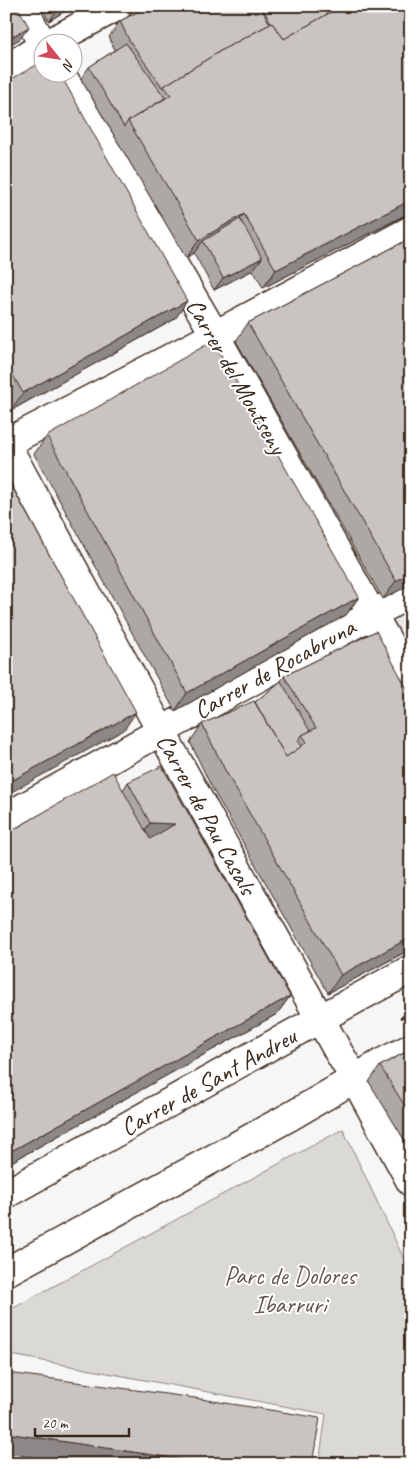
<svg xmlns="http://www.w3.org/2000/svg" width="417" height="1470" viewBox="0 0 417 1470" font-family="Caveat,sans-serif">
	<rect width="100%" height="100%" fill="#f7f6f6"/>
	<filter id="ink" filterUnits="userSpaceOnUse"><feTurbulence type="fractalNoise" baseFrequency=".02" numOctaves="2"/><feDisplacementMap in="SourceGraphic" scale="10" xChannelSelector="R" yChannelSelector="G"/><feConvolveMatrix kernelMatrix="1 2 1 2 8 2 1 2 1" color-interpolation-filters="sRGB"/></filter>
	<g filter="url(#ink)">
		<!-- built -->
		<path fill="#e9e7e6" d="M 411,603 L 411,663 L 383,617 Z"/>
		<!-- green -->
		<path fill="#dbd9d6" stroke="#8b827a" d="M 343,1129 L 411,1274 L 411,1464 L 319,1464 L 326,1414 L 6,1354 L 6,1312 Z"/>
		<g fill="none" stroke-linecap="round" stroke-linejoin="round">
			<defs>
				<g id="street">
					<path d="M 22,6 L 42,43"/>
					<path d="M 51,42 L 118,6"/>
					<path d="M 6,68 L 42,47"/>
					<path d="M 60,72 L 215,335 L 372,614 L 411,681"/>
					<path d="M 6,443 L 215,335 L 411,230"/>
					<path d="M 6,444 L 161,731 L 339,1053 L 355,1079 L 411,1182"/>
					<path d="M 6,817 L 411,593"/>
					<path d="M 6,1194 L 272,1045 L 411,969"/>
					<path d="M 6,1272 L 291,1116 L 383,1062 L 411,1048"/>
				</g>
			</defs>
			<!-- street casing -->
			<use href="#street" stroke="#3b2a1e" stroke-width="31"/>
			<!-- path -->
			<path stroke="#3b2a1e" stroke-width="3" stroke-dasharray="4 4" stroke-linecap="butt" d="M 400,1018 L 411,1012"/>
			<!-- street -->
			<use href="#street" stroke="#fff" stroke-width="28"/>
		</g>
		<!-- wall -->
		<g fill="#ada8a6" stroke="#3b2a1e">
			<path d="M 41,6 L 73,6 L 49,21 Z"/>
			<path d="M 149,6 L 411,6 L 411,212 L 263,288 L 253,270 L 214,290 L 194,253 L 186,258 L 81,79 L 89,67 L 115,50 L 109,37 L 120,21 Z"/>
			<path d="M 6,82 L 187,301 L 175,319 L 10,411 L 6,404 Z"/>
			<path d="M 411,238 L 411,584 L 383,599 L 236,341 L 248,323 Z"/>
			<path d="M 47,436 L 359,597 L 346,615 L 175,711 L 34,454 Z"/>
			<path d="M 376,631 L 411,949 L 328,993 L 212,788 L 190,742 L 202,724 L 255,702 L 281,681 L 284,676 Z"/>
			<path d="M 128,782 L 290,996 L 277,1014 L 6,1165 L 6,834 L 123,790 Z"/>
			<path d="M 411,1049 L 411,1151 L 369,1082 L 380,1066 Z"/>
		</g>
		<!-- shaded-wall -->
		<g fill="#8d8887" stroke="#3b2a1e">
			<path d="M 62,6 L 73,6 L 49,21 L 58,9 Z"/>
			<path d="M 29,27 L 20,39 L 6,47 L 6,40 Z"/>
			<path d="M 411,200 L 411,212 L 263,288 L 276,270 Z"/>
			<path d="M 244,214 L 231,232 L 203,241 L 194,253 L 186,258 L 199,240 Z"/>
			<path d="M 262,258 L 253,270 L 214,290 L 223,278 Z"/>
			<path d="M 187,301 L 175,319 L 10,411 L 23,393 Z"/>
			<path d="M 411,573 L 411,584 L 383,599 L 396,581 Z"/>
			<path d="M 359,597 L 346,615 L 175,711 L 187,693 Z"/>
			<path d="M 136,712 L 124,730 L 6,795 L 6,784 Z"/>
			<path d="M 150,823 L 175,824 L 162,842 L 137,841 Z"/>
			<path d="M 411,937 L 411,949 L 328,993 L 341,975 Z"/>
			<path d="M 290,996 L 277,1014 L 6,1165 L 6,1154 Z"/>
			<path d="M 6,1433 L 213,1464 L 80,1464 L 6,1453 Z"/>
		</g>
		<!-- building -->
		<g fill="#c9c3c1" stroke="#3b2a1e">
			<path d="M 6,6 L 17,6 L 29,27 L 6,40 Z"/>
			<path d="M 149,6 L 260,6 L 270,24 L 222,50 L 164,86 L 163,88 L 129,40 L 120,21 Z"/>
			<path d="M 261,6 L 340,6 L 338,8 L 284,39 L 272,23 L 271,23 Z"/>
			<path d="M 340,6 L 411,6 L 411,200 L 276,270 L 244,214 L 199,240 L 128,121 L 171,95 L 164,86 L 222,50 L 272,23 L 284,39 L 338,8 Z"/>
			<path d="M 126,43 L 165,98 L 128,121 L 124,127 L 89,67 Z"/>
			<path d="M 42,62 L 42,72 L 59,72 L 187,301 L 23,393 L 6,363 L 6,82 Z"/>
			<path d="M 240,219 L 262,258 L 223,278 L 203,241 Z"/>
			<path d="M 411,238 L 411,573 L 396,581 L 248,323 Z"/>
			<path d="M 213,341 L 359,597 L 187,693 L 47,436 Z"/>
			<path d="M 6,476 L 136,712 L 6,784 Z"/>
			<path d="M 376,631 L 411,696 L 411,937 L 341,975 L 225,770 L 202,724 L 254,701 L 286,757 L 307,742 L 302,735 L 316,728 L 284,676 Z"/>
			<path d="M 281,681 L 310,731 L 302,735 L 298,741 L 302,746 L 286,757 L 255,702 Z"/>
			<path d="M 162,766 L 290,996 L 6,1154 L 6,834 L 113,772 L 150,839 L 175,824 L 150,823 L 128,782 Z"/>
			<path d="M 411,1049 L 411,1116 L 380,1066 Z"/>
			<path d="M 6,1374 L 16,1374 L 188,1397 L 320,1418 L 312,1464 L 213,1464 L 6,1433 Z"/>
		</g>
	</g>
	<g text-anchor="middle" stroke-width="4" stroke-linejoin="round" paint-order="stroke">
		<!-- street labels -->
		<g font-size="25" fill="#3b2a1e" stroke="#fff">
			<text transform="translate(237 376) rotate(60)" y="9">Carrer del Montseny</text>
			<text transform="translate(274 668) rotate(-29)" y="9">Carrer de Rocabruna</text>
			<text transform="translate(207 814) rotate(61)" y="9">Carrer de Pau Casals</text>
			<text transform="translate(208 1081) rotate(-29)" y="9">Carrer de Sant Andreu</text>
		</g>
		<!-- park labels -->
		<g font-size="25" fill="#63564c" stroke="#fff">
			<text x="290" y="1284">Parc de Dolores<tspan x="290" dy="29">Ibarruri</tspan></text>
		</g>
	</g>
	<!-- margin -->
	<rect width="417" height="1470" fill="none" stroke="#fff" stroke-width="25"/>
	<rect x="12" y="12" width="392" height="1445" fill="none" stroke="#3b2a1e" stroke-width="2" filter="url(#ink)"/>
	<!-- north arrow -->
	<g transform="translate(58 58) rotate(120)"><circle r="24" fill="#ffffff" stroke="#b1aaa5"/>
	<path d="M0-4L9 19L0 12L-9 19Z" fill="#d1495b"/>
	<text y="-8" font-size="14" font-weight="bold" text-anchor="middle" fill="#3b2a1e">N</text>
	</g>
	<!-- scale -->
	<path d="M35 1428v8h94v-8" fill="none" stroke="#3b2a1e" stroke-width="2.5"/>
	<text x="42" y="1428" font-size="15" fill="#3b2a1e" stroke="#ffffff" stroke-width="4" paint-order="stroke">20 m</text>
</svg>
